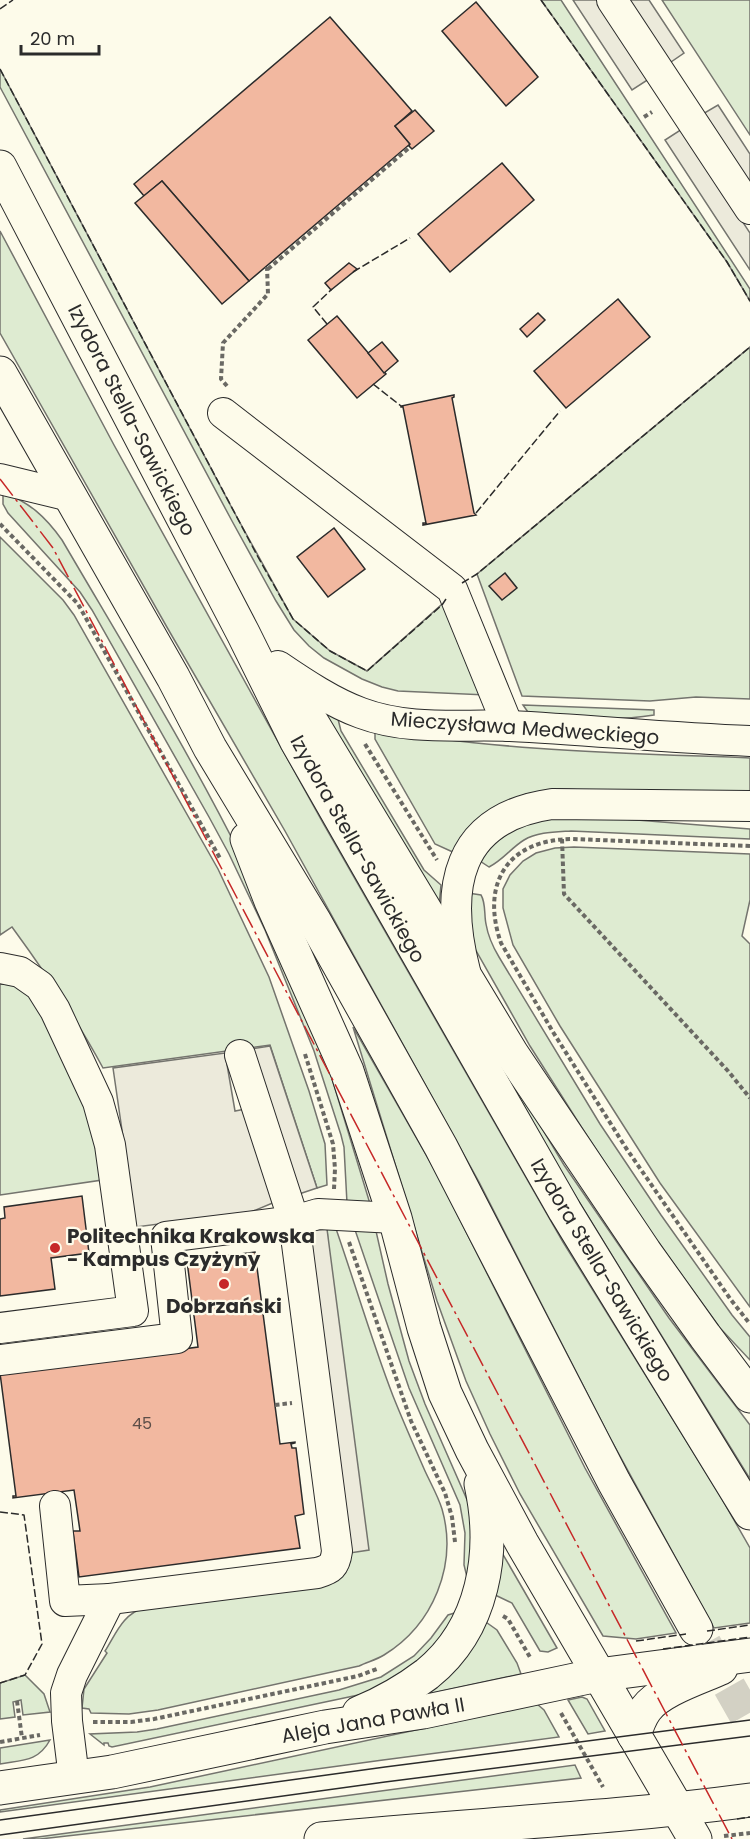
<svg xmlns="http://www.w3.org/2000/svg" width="750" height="1839" viewBox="0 0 750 1839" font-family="Poppins,sans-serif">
	<rect width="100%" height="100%" fill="#fdfbea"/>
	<!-- green -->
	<g fill="#deebd1" stroke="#74746e" stroke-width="1.5">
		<path d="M 541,0 L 561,0 L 750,289 L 750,301 L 727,262 Z"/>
		<path d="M 662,0 L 750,0 L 750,135 Z"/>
		<path d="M 0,69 L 233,510 L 293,619 L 330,651 L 367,671 L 450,597 L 486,695 L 398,691 L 382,687 L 362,679 L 324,658 L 309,646 L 294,630 L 276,601 L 232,521 L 0,87 Z"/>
		<path d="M 0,231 L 114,445 L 323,823 L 563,1242 L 718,1492 L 750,1548 L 750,1623 L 714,1628 L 609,1436 L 479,1182 L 285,831 L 168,629 L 0,333 Z"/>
		<path d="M 750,347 L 750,699 L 696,697 L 650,701 L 522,696 L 477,574 Z"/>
		<path d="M 3,492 C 30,503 45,516 62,540 C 124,646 188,750 243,860 L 316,1026 L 371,1207 L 347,1203 L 344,1147 L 341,1135 L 314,1051 L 265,930 L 229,854 L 209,817 L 92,610 L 80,592 L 8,513 L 3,504 Z"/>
		<path d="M 0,537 L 63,600 L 74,615 L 218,869 L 269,977 L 309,1091 L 325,1144 L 327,1185 L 317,1188 L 270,1045 L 103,1068 C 76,1018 45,972 12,927 L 0,935 Z"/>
		<path d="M 313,705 L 338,719 L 341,731 L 424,870 L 441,885 L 439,906 Z"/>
		<path d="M 523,705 L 654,710 L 654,715 C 613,722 571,717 530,715 Z"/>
		<path d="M 375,729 C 498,751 625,753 750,758 L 750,797 L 560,789 L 526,794 L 502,805 L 455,853 L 435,844 L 375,739 Z"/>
		<path d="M 586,816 L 750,829 L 750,839 L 571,831 C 555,832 537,832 524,840 C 511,848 503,860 489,867 L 480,861 C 494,840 517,824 543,819 C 556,816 572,817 586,816 Z"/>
		<path d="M 574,847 L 750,854 L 750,900 L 742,936 L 750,944 L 750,1307 L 660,1183 L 560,1026 L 513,945 L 503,908 L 503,889 L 510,875 L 523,861 L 536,853 L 555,848 Z"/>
		<path d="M 468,893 L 481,895 C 486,903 484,915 486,924 C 488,936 493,947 499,957 L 600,1124 L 661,1215 L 732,1315 L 750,1337 L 750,1360 L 720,1328 L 648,1228 L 582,1128 L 530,1046 L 474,947 Z"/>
		<path d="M 0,984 L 19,985 L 37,997 L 85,1097 L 102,1180 L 0,1195 Z"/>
		<path d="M 353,1027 L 437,1174 L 585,1468 L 676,1633 L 636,1639 L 603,1636 L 520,1494 L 490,1434 L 466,1381 L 437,1301 Z"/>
		<path d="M 479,1027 L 481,1027 L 564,1165 L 669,1318 L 750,1425 L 750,1479 L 560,1171 Z"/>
		<path d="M 334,1223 C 354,1280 371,1339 393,1396 C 403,1421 414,1446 425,1471 C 431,1484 438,1496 442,1509 C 458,1565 433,1625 384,1655 C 376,1660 367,1662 359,1666 L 158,1710 L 129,1714 L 91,1713 L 89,1709 L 82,1708 L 84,1689 L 107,1653 L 105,1651 C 117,1632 122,1615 145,1607 L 329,1583 C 341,1580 348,1573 350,1560 L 327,1229 L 308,1231 Z"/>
		<path d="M 353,1224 L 376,1231 L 388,1284 L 409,1361 L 425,1404 L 468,1502 L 475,1537 L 467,1577 L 464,1565 L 465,1533 L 460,1505 L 409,1388 Z"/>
		<path d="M 501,1551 L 557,1648 L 548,1652 L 540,1651 L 512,1603 L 493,1594 Z"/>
		<path d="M 458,1612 L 448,1631 L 404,1675 L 363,1694 L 112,1747 L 109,1746 L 108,1743 L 104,1743 L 104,1745 L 90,1734 L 137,1732 L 157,1729 L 339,1690 L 381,1677 L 414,1656 L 431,1638 L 448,1615 Z"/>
		<path d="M 483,1620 L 497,1630 L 517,1663 L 521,1674 L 422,1695 Z"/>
		<path d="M 25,1675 L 44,1694 L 50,1712 L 23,1715 L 21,1700 L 13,1702 L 15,1717 L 0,1719 L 0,1683 Z"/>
		<path d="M 582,1697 L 587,1699 L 605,1731 L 588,1734 L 568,1700 Z"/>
		<path d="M 537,1704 L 544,1710 L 559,1737 L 383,1760 L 0,1812 L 0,1810 L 150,1787 Z"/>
		<path d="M 50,1740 C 38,1762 22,1760 0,1764 L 0,1748 Z"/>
		<path d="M 575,1765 L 581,1778 L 40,1839 L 23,1839 Z"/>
	</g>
	<!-- parking -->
	<g fill="#eceadb" stroke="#74746e" stroke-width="1.5">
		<path d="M 573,0 L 597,0 L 649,79 L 632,90 Z"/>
		<path d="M 626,0 L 649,0 L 684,53 L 668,64 Z"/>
		<path d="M 718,105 L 750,154 L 750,189 L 701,115 Z"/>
		<path d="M 682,129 L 750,233 L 750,270 L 665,140 Z"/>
		<path d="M 270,1046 L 317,1188 L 299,1194 L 250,1049 Z"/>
		<path d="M 225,1053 L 235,1111 L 245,1109 L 275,1202 L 251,1212 L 136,1227 L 113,1068 Z"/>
		<path d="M 327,1229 L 369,1550 L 350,1553 L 308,1231 Z"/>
	</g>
	<!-- building -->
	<g fill="#f2b8a0" stroke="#2b2b2b" stroke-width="1.5">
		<path d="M 476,2 L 538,77 L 506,106 L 442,31 Z"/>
		<path d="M 330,17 L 412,111 L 395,126 L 410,144 L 249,281 L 162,181 L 144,196 L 134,184 Z"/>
		<path d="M 415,110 L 434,131 L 412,149 L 409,146 L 410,144 L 395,126 Z"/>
		<path d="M 502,163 L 534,200 L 450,272 L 418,234 Z"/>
		<path d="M 162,181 L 249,281 L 222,304 L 135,203 Z"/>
		<path d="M 349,263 L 357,269 L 331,290 L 325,283 Z"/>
		<path d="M 618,299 L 650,337 L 566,408 L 534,371 Z"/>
		<path d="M 538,313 L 545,320 L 527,337 L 520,329 Z"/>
		<path d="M 337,316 L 386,374 L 357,398 L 308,340 Z"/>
		<path d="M 382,342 L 398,361 L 384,373 L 368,353 Z"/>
		<path d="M 454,395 L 454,397 L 452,398 L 474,513 L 476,515 L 423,525 L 423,523 L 426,523 L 403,407 L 401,407 L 401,406 Z"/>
		<path d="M 334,528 L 365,569 L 328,597 L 297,557 Z"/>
		<path d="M 505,573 L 517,588 L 502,600 L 489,586 Z"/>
		<path d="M 82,1196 L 89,1253 L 51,1258 L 55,1289 L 0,1296 L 0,1219 L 5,1218 L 4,1207 Z"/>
		<path d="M 255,1252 L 280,1444 L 295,1442 L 295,1443 L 291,1444 L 292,1448 L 296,1448 L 304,1514 L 295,1516 L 300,1548 L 79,1577 L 73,1531 L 80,1531 L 74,1490 L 13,1498 L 13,1496 L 16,1496 L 0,1373 L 198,1347 L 187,1261 Z"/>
	</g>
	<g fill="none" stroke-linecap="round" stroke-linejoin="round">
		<!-- major-tunnel -->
		<path stroke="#d3d1c4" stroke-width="33" stroke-dasharray="33 16" stroke-linecap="butt" d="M 705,1644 L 750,1723"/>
		<defs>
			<g id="minor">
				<path d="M 612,0 L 750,209"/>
				<path d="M 223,413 L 452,589 L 508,726"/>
				<path d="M 0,479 L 70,496"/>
				<path d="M 278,666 C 303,683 333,703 361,713 C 409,731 460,724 510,726 C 590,730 670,738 750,741"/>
				<path d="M 0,968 L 20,972 L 40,986 L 55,1010 L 98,1102 L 110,1145 L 133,1311 L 0,1328"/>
				<path d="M 465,971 C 444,889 455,818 552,804 L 750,806"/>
				<path d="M 240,1055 L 294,1221 L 318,1214 L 395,1218"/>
				<path d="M 0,1360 L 177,1338 L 166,1237 L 294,1221 L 337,1551 C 335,1566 331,1569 317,1573 L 110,1599 L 72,1675 L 66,1693 L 67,1721 L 74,1778"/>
				<path d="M 55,1506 L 65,1601 L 110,1599"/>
			</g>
			<g id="major">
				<path d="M 0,167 L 243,633 L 296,740 L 565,1211 L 750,1513"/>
				<path d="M 0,373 L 173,677 L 210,748 L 315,922 L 441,1147 L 614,1482 L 696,1629"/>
				<path d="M 299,701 L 512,1054 L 645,1252 L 705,1336 L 750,1396"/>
				<path d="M 247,839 L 271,901 L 347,1071 L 395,1218 L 424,1328 L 445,1393 L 472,1450 L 522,1543 L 695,1839"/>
				<path d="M 359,1713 C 383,1703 406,1690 427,1674 C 484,1628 496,1552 481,1484"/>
				<path d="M 634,1735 C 637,1726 640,1717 646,1709 C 660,1690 699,1678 721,1668"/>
				<path d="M 0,1788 L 112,1772 L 325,1727 L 423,1712 L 598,1675 L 750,1655"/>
				<path d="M 321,1839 C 464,1825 608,1819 750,1800"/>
			</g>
		</defs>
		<!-- minor casing -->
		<use href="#minor" stroke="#2b2b2b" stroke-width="32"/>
		<!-- major casing -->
		<use href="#major" stroke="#2b2b2b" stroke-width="35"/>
		<!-- path -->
		<g stroke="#6a6964" stroke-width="4" stroke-dasharray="4.5 3" stroke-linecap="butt">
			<path d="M 644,117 L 652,112"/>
			<path d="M 268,269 L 410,147"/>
			<path d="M 227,386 L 221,379 L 223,343 L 268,294 L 267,267"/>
			<path d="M 0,524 L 78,604 L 221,860"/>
			<path d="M 365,744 L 437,860"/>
			<path d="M 562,839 L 564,894 L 728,1071 L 750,1098"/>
			<path d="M 750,846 L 573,839 C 508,839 480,883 501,943 L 553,1032 L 626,1148 L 731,1300 L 750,1324"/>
			<path d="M 305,1054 L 333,1144 L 335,1169 L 334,1189"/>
			<path d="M 349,1242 L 411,1421 L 445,1493 L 452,1517 L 455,1542"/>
			<path d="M 262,1308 L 279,1306"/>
			<path d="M 275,1405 L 292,1403"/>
			<path d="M 503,1616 L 508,1619 L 531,1659"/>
			<path d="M 17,1701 L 22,1738"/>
			<path d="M 561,1713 L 603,1787"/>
			<path d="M 93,1722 L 131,1722 L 154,1719 L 358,1676 L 377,1669"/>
			<path d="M 0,1742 L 40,1735"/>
			<path d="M 724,1836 L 750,1833"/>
		</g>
		<!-- minor -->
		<use href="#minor" stroke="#fdfbea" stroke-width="30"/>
		<!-- major -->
		<use href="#major" stroke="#fdfbea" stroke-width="33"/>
		<!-- tram -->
		<g stroke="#2b2b2b" stroke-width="1.5">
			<path d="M 0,1820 L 385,1767 L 750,1720"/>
			<path d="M 0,1835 L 385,1782 L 750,1736"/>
		</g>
		<!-- fence -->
		<g stroke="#2b2b2b" stroke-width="1.5" stroke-dasharray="8 3" stroke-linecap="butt">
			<path d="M 541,0 L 727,262 L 750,301"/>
			<path d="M 0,9 L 13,0"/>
			<path d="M 0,69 L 258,557 L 293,619 L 330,651 L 367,671 L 442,605 L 446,599"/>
			<path d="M 353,272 L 410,238"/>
			<path d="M 327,324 L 313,307 L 332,289"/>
			<path d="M 373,384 L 401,406"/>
			<path d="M 476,513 L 560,411"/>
			<path d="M 462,583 L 477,574 L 750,347"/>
			<path d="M 0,1512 L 24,1515 L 42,1644 L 25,1675 L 0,1683"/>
			<path d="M 707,1631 L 750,1625"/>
			<path d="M 636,1641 L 686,1634"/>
			<path d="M 663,1649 L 750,1637"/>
			<path d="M 737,1819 L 750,1817"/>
		</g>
		<!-- power -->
		<path stroke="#c62828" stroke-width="1.5" stroke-dasharray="21 4.5 3 4.5" stroke-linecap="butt" d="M 0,479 L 53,548 L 732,1839"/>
	</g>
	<!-- markers -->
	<g fill="#c62828" stroke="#fdfbea" stroke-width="2">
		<circle cx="55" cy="1248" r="6"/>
		<circle cx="224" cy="1284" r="6"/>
	</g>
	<g text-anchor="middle" stroke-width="4.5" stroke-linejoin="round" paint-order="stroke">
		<!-- number labels -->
		<g font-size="16" fill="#5d4e48">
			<text x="142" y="1429">45</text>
		</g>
		<!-- street labels -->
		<g font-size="20" fill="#2b2b2b" stroke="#fdfbea">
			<text transform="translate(132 420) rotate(63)" y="7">Izydora Stella-Sawickiego</text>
			<text transform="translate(525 728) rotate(4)" y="7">Mieczysława Medweckiego</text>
			<text transform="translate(358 849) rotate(61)" y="7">Izydora Stella-Sawickiego</text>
			<text transform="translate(602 1270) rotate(59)" y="7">Izydora Stella-Sawickiego</text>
			<text transform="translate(373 1720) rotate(-10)" y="7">Aleja Jana Pawła II</text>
		</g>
		<!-- poi labels -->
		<g font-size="20" font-weight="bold" fill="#2b2b2b" stroke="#fdfbea" text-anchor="start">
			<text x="67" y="1243">Politechnika Krakowska<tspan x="67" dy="23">- Kampus Czyżyny</tspan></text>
			<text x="224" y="1313" text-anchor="middle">Dobrzański</text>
		</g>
	</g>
	<!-- scale -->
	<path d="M21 45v9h78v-9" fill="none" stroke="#2b2b2b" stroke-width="3"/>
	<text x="30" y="45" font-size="18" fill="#2b2b2b" stroke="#fdfbea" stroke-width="4.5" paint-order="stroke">20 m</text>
</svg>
